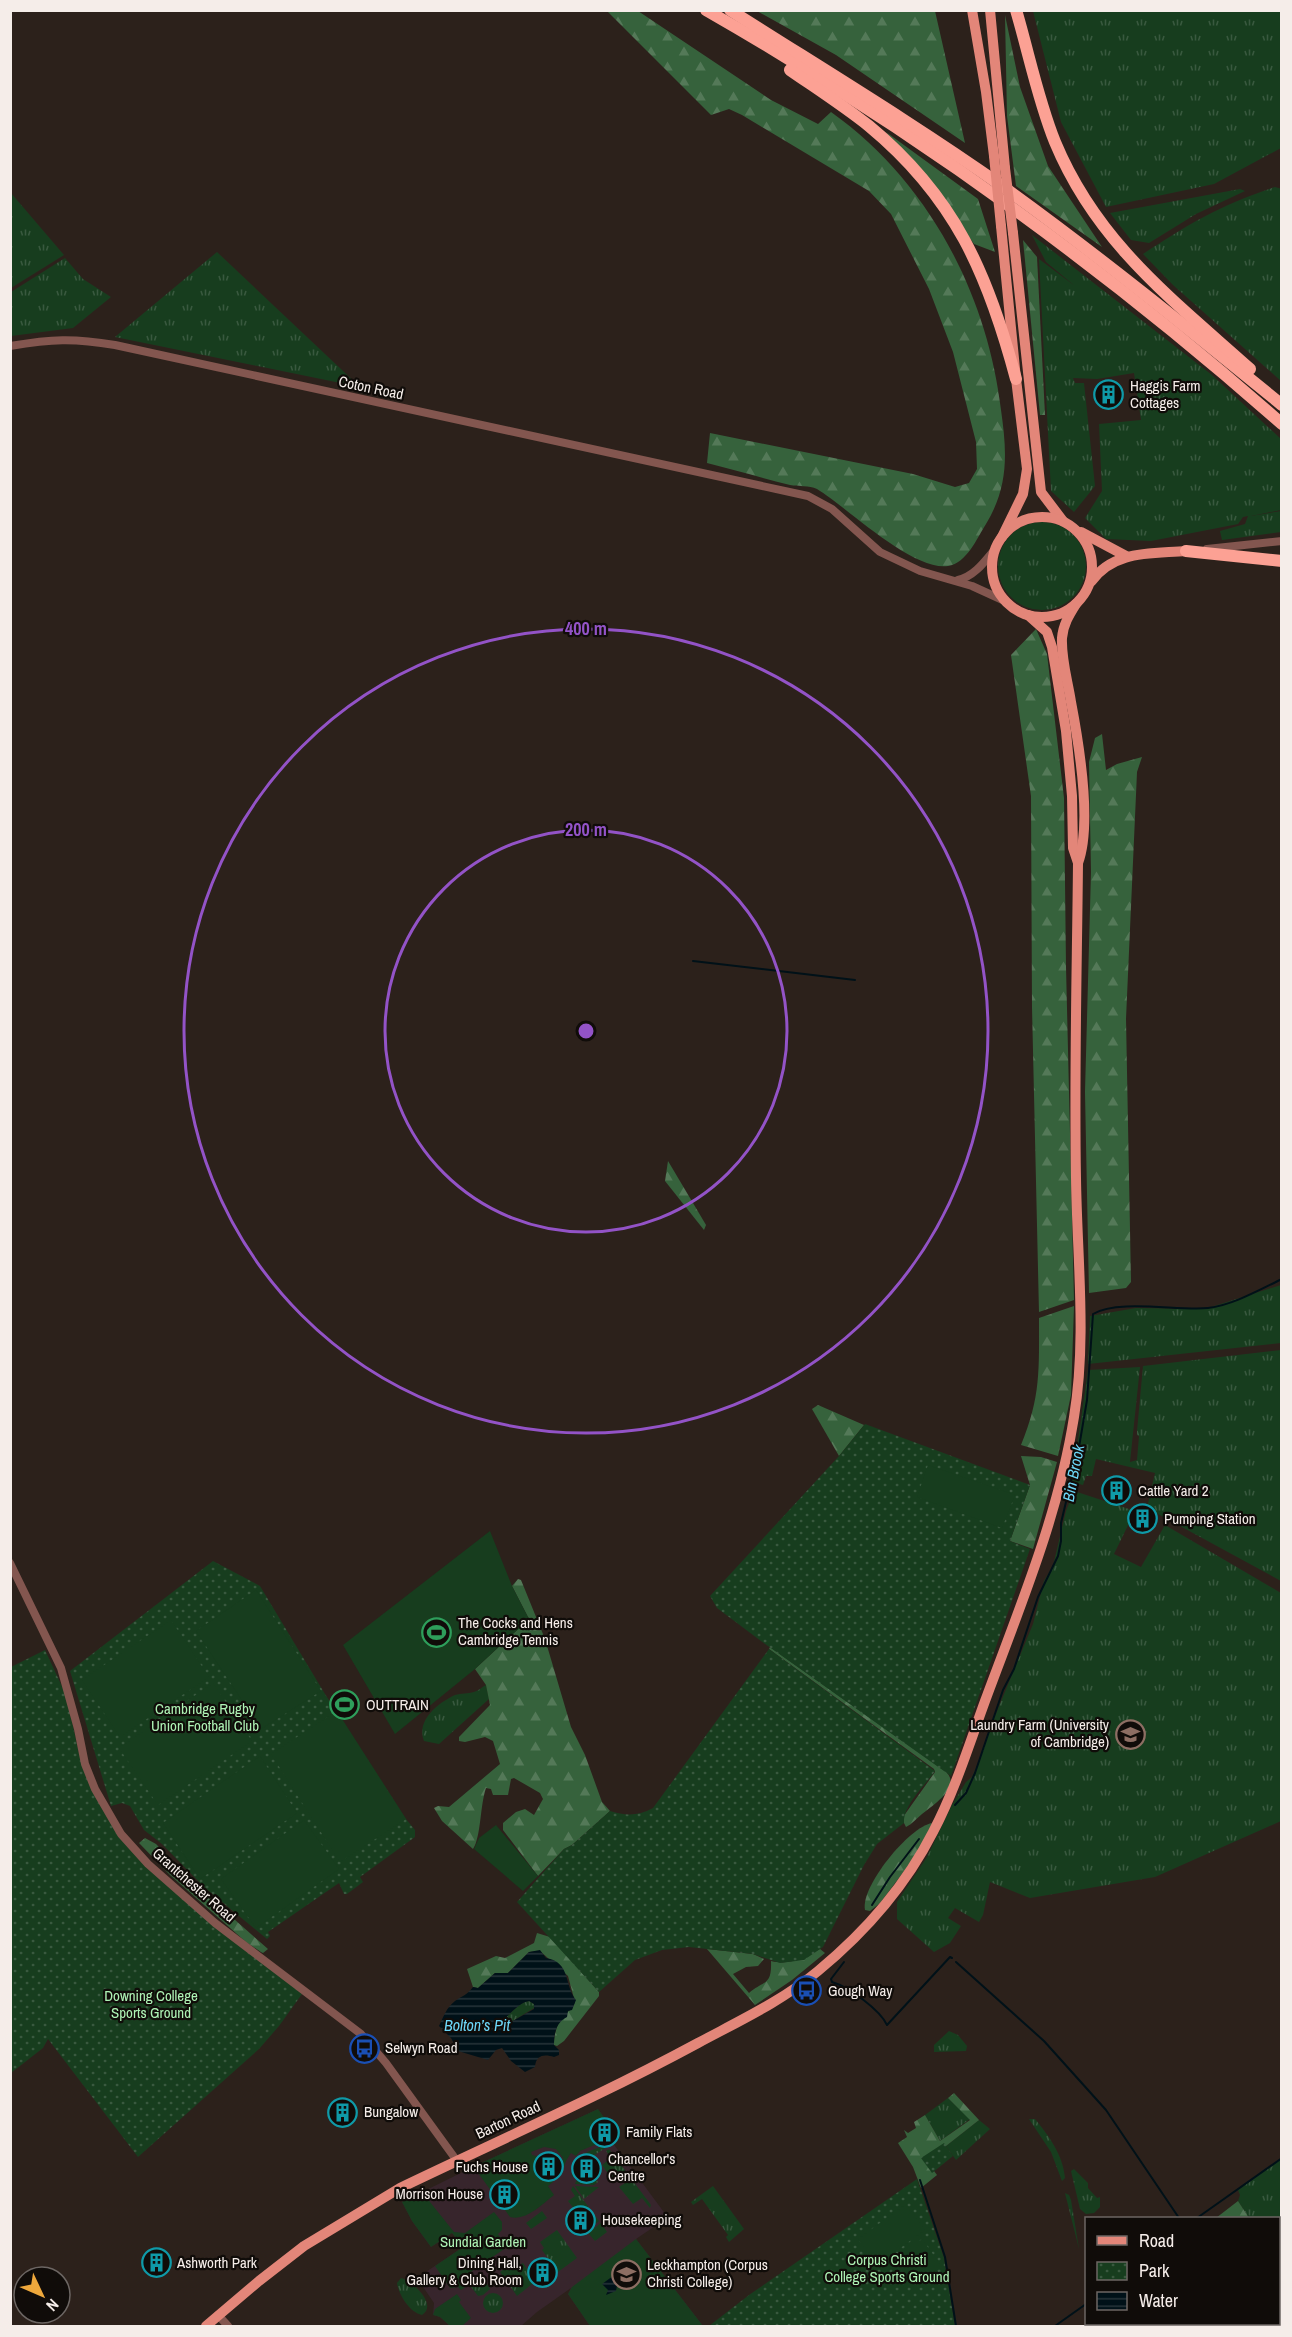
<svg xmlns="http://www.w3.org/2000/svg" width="1292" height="2337" viewBox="0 0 1292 2337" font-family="'Archivo Narrow',sans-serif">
	<defs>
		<pattern id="grass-tufts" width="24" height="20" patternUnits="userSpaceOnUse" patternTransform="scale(1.5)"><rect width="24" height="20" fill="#173d1e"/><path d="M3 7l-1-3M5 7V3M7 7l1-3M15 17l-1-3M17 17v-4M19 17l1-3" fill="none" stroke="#39593f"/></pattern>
		<pattern id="forest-firs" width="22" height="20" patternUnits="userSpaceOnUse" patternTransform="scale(1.5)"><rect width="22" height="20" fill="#36623c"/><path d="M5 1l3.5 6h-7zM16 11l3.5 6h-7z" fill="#547958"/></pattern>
		<pattern id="park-dots" width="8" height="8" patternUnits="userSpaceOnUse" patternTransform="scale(1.5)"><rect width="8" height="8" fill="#173d1e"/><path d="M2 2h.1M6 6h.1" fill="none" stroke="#39593f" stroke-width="1.8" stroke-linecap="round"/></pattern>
		<pattern id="water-rules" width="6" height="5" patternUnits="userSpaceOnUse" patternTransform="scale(1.5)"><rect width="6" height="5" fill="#001118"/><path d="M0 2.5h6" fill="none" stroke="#26343a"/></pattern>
	</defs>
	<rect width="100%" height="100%" fill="#2c211b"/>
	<!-- education -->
	<path fill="#37252c" d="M 598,2109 L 613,2130 L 609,2138 L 669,2219 L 664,2220 L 636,2239 L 703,2326 L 590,2326 L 568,2294 L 571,2288 L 537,2312 L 521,2326 L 450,2326 L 440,2317 L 433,2315 L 434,2303 L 417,2278 L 463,2247 L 452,2233 L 431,2247 L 412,2221 L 402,2202 L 479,2164 Z"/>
	<!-- grass -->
	<g fill="url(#grass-tufts)">
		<path d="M 1033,11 L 1281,11 L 1281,148 L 1214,184 L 1106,207 L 1061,122 Z"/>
		<path d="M 1275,187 L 1282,189 L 1281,381 L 1173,285 L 1143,254 C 1188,224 1223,204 1275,187 Z"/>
		<path d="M 1240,189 L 1245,191 L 1196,214 L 1149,243 L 1131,240 L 1110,213 Z"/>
		<path d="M 11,193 L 64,255 L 11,288 L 10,288 Z"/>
		<path d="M 1032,235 L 1212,375 L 1281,439 L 1281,510 L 1251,516 L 1281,511 L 1281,532 L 1222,540 L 1220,531 L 1245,524 L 1248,516 L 1243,517 L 1238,524 L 1151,541 L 1106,539 L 1085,518 L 1102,491 L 1099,424 L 1141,420 L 1134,373 L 1097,379 L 1073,378 L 1075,383 L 1084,383 L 1095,486 L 1074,512 L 1051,491 L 1039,259 L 1075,286 L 1046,262 Z"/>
		<path d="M 217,252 L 360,387 L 115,337 Z"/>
		<path d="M 65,258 L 83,279 L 111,297 L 73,328 L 11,336 L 11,292 Z"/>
		<circle cx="1042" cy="566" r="44"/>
		<path d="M 1281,1285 L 1281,1343 L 1088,1364 L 1090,1316 L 1136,1308 L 1205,1309 Z"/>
		<path d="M 1281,1350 L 1281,1581 L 1147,1508 L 1155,1473 L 1096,1459 L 1092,1476 L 1086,1476 L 1083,1485 L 1072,1482 L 1088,1370 L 1140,1367 L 1130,1462 L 1137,1460 L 1139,1436 L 1137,1435 L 1137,1431 L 1143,1366 Z"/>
		<path d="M 1074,1491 L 1135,1511 L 1114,1554 L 1141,1567 L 1165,1525 L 1281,1593 L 1281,1821 L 1155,1877 L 1030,1898 L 990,1882 L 983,1915 L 979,1922 L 955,1908 L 948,1918 L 961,1926 L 950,1943 L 934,1952 L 897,1919 L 897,1902 L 927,1857 L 952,1805 L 966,1782 L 972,1777 L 981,1757 L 988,1733 L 1033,1624 L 1044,1581 L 1053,1566 L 1066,1511 Z"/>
		<path d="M 486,1685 L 489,1699 L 439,1744 L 424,1741 C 416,1720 438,1703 455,1695 C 461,1693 468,1694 474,1692 C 478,1691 482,1687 486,1685 Z"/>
		<path d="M 529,2001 L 534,2004 L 534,2008 L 511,2022 L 507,2022 L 505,2018 C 512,2012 520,2002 529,2001 Z"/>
		<path d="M 949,2031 L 958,2035 L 967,2046 L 966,2051 L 934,2052 L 934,2045 Z"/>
		<path d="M 948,2098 L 970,2119 L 940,2141 L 925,2115 Z"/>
		<path d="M 1029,2119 L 1035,2119 C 1049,2136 1063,2155 1065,2178 L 1062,2181 L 1051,2152 Z"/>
		<path d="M 979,2120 L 990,2129 L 956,2160 L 946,2146 Z"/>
		<path d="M 601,2147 L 607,2147 L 593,2156 L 586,2156 L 584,2162 L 574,2171 L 576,2174 L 572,2177 C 572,2159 586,2151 601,2147 Z"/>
		<path d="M 609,2149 L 651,2205 L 650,2208 L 642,2198 L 633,2204 L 619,2187 L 628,2181 L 621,2171 L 611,2178 L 602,2165 L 611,2158 L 606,2151 Z"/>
		<path d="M 1281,2159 L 1281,2272 L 1279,2267 L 1278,2218 L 1249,2218 L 1238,2201 L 1240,2195 L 1238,2190 Z"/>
		<path d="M 1074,2169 L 1088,2183 L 1088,2188 L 1097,2198 L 1100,2197 L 1100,2207 L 1094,2213 L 1086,2214 L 1080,2209 L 1071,2171 Z"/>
		<path d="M 591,2173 L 598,2182 L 594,2185 L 575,2184 L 577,2179 L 580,2182 Z"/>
		<path d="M 573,2186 L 599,2221 L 589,2229 L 568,2201 L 575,2196 L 571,2190 Z"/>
		<path d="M 575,2186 L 599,2187 L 584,2199 Z"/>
		<path d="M 713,2186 L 744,2229 L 729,2242 L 726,2237 L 728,2235 L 702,2199 L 693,2205 L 691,2202 Z"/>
		<path d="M 1065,2193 L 1069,2195 L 1071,2200 L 1079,2249 Z"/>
		<path d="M 542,2211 L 547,2218 L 531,2229 L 526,2223 Z"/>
		<path d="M 601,2223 L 607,2232 L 595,2241 L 588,2233 Z"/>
		<path d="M 557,2230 L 577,2258 L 558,2272 L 542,2250 L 544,2248 L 540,2242 Z"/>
		<path d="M 516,2260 L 519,2265 L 523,2263 L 536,2281 L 517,2296 L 500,2272 Z"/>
		<path d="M 481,2274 L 490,2289 L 483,2295 L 478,2296 L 468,2283 Z"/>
		<path d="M 401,2278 C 413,2281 438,2305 422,2315 C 409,2312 399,2295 397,2283 Z"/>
		<circle cx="493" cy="2303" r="10"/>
	</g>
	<!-- forest -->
	<g fill="url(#forest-firs)">
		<path d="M 607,11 L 638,11 L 771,100 L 818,124 L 831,112 C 928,181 987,293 1001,410 C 1007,452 1009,486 986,524 C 977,538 967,563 948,566 C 912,571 848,508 817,489 C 809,485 799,487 790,485 C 762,478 735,470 707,463 L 710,433 L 913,474 L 955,487 L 969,483 L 977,469 L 976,442 L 953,352 L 929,289 L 891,214 L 869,191 L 742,115 L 729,109 L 711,115 Z"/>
		<path d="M 757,11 L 935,11 L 965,143 L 836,55 Z"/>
		<path d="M 1005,15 L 1020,87 L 1048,166 L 1102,247 L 1016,186 L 1007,116 Z"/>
		<path d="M 886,132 L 978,199 L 995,252 L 974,244 L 930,182 Z"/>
		<path d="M 1023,240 L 1037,257 L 1045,415 L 1040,415 Z"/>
		<path d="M 1036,629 L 1047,654 L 1064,798 L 1066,967 L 1074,1300 L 1039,1312 L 1032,1007 L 1031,796 L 1011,655 Z"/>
		<path d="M 1102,734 L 1106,770 L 1117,764 L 1142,757 L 1137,772 L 1126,1019 L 1131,1282 L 1126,1288 L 1089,1293 L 1085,1092 L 1091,872 L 1089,762 L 1095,738 Z"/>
		<path d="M 668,1161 L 706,1225 L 704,1230 L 665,1181 Z"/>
		<path d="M 1074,1306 L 1071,1395 L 1058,1456 L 1021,1445 C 1041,1397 1039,1369 1039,1318 Z"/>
		<path d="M 818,1405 L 864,1425 L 839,1456 L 812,1409 Z"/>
		<path d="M 1021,1456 L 1041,1457 L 1057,1462 L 1033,1549 L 1010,1541 L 1030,1485 Z"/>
		<path d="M 518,1579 L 521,1580 L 545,1639 L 571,1727 L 585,1755 L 602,1802 L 610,1811 L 572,1845 L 564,1849 L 538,1876 L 503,1830 L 503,1823 L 516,1812 L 525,1809 L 534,1815 L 543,1799 L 540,1793 L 514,1778 L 511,1779 L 508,1795 L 493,1795 L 491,1789 L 486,1788 C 480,1805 481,1837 473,1849 L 442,1821 L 434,1808 L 438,1806 L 449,1807 L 500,1764 L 493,1741 L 485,1737 L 465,1742 L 459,1741 L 459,1737 L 490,1705 L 486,1685 L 475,1669 L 529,1619 L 512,1586 Z"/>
		<path d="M 770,1647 L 945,1771 C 963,1786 933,1805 922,1814 C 916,1819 912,1824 906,1827 L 904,1823 L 903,1817 L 935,1772 L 934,1769 L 769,1649 Z"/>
		<path d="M 932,1823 L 920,1850 L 880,1903 L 870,1911 L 865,1910 C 860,1887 909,1827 932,1823 Z"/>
		<path d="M 145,1838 L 156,1844 L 200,1889 L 268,1949 L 263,1953 L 261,1952 L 246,1942 L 170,1875 L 139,1843 Z"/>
		<path d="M 537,1933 L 550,1937 L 599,1992 L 599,1996 L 564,2041 L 557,2046 L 554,2045 C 554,2032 559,2015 572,2009 L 575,2002 L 568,1976 L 540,1951 L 529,1952 L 508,1973 L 495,1973 L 478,1988 L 473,1987 L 467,1969 L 496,1956 L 505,1958 L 534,1943 Z"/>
		<path d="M 707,1949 L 753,1954 L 764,1959 L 758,1966 L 746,1967 L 733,1974 L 749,1993 C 764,1980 772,1986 771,1961 C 791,1966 803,1957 820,1949 L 825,1953 L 792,1980 L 755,2005 Z"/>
		<path d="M 954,2093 L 979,2120 L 946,2146 L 932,2172 L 934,2171 L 937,2175 L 921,2188 L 913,2167 L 898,2143 L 907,2137 L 904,2130 L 908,2133 L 916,2128 L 914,2122 L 925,2115 L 940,2141 L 970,2120 L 948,2098 Z"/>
		<path d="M 1238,2201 L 1249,2218 L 1216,2218 Z"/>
		<path d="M 1279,2267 L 1281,2272 L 1281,2326 L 1249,2326 L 1247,2324 L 1278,2324 Z"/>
	</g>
	<!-- park -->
	<g fill="url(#park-dots)">
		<path d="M 865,1424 L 1030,1485 L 1010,1541 L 1030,1549 L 951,1776 L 761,1641 L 717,1608 L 710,1596 L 839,1456 Z"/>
		<path d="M 213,1561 L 260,1586 L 325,1694 L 406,1819 L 415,1830 L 415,1837 L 360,1877 L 363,1882 L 347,1894 L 344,1894 L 339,1883 L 268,1932 L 270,1936 L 267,1939 L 204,1887 L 162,1844 L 144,1830 L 130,1806 L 122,1803 L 111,1806 L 70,1671 Z"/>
		<path d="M 769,1649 L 935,1771 C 925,1786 903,1805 904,1823 L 877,1844 L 864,1865 L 823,1947 L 804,1960 L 780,1963 L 753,1954 L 689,1947 L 662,1950 L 635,1960 L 599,1992 L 517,1902 L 564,1849 L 572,1845 L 610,1811 C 626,1816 638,1816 653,1808 Z"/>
		<path d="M 45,1650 L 66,1695 L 79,1753 L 96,1798 L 123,1840 L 302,1994 L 279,2026 L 259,2049 L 138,2157 L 48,2039 L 43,2048 L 11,2073 L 11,1667 Z"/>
		<path d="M 944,2143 L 953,2156 L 932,2173 L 921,2158 Z"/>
		<path d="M 917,2179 L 944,2258 L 955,2326 L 709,2326 L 749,2295 Z"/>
	</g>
	<!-- garden -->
	<g fill="#173d1e">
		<path d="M 928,1465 L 1015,1495 L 1002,1528 L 917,1497 Z"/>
		<path d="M 490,1531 L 512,1586 L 529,1619 L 475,1669 L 395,1734 L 343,1645 Z"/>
		<path d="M 256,1590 L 321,1691 L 261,1729 L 196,1631 Z"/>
		<path d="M 171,1620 L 209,1677 L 120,1737 L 82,1680 Z"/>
		<path d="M 213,1683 L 252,1741 L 158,1805 L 119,1748 Z"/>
		<path d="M 337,1711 L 406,1819 L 340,1862 L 271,1754 Z"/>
		<path d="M 260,1756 L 297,1813 L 200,1879 L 163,1823 Z"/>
		<path d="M 304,1820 L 339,1869 L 256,1928 L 221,1879 Z"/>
		<path d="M 496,1825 L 538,1876 L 523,1891 L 474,1849 L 479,1838 Z"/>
		<path d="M 598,2109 L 608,2123 L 605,2125 L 601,2121 L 593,2127 L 599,2143 L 580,2151 L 576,2156 L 571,2153 L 566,2161 L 563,2170 L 561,2168 L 563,2158 L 556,2149 L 544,2147 L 531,2152 L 532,2155 L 541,2157 L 543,2159 L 536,2164 L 541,2172 L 547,2169 L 549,2172 L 548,2174 L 553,2182 L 548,2186 L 554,2195 C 540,2206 526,2221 510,2217 L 476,2170 L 479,2164 Z"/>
		<path d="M 422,2192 L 454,2232 L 465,2233 L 494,2212 L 502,2222 L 502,2230 L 498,2234 L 507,2247 L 462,2278 L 467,2286 L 461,2290 L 458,2287 L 450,2288 L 435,2266 L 463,2247 L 452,2233 L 431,2247 L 412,2221 L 402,2202 Z"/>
		<path d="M 906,2204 L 925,2230 L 877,2265 L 858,2239 Z"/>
		<path d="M 636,2239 L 703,2326 L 590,2326 L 568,2294 L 572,2287 Z"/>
		<path d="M 922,2239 L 940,2264 L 912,2285 L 894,2260 Z"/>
		<path d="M 457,2294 L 461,2300 L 459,2302 L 471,2318 L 462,2326 L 450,2326 L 440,2317 L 433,2315 L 435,2309 Z"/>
	</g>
	<!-- water -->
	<g fill="url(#water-rules)" fill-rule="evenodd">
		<path d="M 540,1950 L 546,1958 C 571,1962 564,1985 576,2000 L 572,2010 L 568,2011 L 567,2017 C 556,2023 554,2033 554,2045 L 559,2050 L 559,2055 L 554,2057 C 544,2054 536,2055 535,2067 L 525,2072 L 511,2061 L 502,2048 L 496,2050 L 488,2060 L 458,2051 L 451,2038 L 439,2026 C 444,2016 446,2008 455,2001 C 462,1996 467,1995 473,1987 L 478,1988 L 495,1973 L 508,1973 L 529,1952 ZM 529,2001 L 534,2004 L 534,2009 L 511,2022 L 507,2022 L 506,2018 C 511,2012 521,2002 529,2001 Z"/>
		<path d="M 613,2276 L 616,2276 L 621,2285 L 617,2286 L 616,2291 L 606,2295 L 608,2290 L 602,2284 Z"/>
	</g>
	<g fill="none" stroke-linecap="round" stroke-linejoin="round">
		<!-- stream -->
		<g stroke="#001118" stroke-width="2">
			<path d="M 693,961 L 855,980"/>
			<path d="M 955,1805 L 966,1793 L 975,1773 L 1003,1690 L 1014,1669 L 1038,1597 L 1058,1556 L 1061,1541 L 1061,1523 L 1079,1447 L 1087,1400 L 1093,1314 C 1118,1299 1178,1311 1208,1308 C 1233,1305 1259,1290 1282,1279"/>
			<path d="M 872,1905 L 890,1877 L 919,1839"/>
			<path d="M 844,1962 L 831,1979 L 832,1982 C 849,1987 880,2010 887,2025 L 950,1957 L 952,1958"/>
			<path d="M 956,1962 L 1044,2041 L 1106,2110 L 1179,2218"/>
			<path d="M 920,2180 L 945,2257 L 956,2326"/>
			<path d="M 1197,2218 L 1282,2158"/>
			<path d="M 1055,2326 L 1086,2304"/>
		</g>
		<!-- tertiary -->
		<g stroke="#83564f" stroke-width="8">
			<path d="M 10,346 C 52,339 73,338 115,345 L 808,496 L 832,509 L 880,552 L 920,571 L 972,586 L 1007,602"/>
			<path d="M 1207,549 L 1282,541"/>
			<path d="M 958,580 C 975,576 985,561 996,548"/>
			<path d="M 10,1563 L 61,1668 L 78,1729 L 85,1764 L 95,1789 L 121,1834 L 148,1864 L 215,1923 L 361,2034 L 386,2063 L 457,2161"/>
			<path d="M 218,2315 L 228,2326"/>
		</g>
		<!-- primary -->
		<g stroke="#e38679" stroke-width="10">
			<path d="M 972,10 L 986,92 L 994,156"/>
			<path d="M 990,10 L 1005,168"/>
			<path d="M 1001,226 L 1016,379 L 1027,469 L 1023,494 L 1002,537"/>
			<path d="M 1013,233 L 1041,492 L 1063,521"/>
			<circle cx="1042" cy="567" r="50"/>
			<path d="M 1081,532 L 1126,556"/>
			<path d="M 1091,582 C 1113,550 1151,554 1186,551"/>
			<path d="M 1028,615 L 1047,632 L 1052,647 L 1066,731 L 1072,796 L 1073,848 L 1078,863"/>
			<path d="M 206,2326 L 259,2281 L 304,2246 L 400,2188 C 500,2140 600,2096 698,2043 C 739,2021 782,2001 818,1971 C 864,1933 906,1885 933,1832 C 955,1790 969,1745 985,1701 C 1019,1609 1059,1514 1074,1417 C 1087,1339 1077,1257 1076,1178 C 1074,1073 1077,968 1078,863 C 1092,825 1079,744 1071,702 C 1068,682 1061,659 1062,638 C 1063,625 1069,615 1076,604"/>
		</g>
		<!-- motorway -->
		<g stroke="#fca194" stroke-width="12">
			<path d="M 706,10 C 912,128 1104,267 1282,424"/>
			<path d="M 730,10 C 821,68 914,124 1002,186 C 1098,255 1190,330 1282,405"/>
			<path d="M 1016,10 C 1029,54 1038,100 1055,142 C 1097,243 1172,299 1250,369"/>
			<path d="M 790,70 C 816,88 844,106 869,126 C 955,197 988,274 1016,379"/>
			<path d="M 1186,551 L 1282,561"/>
		</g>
		<!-- primary-bridge -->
		<g stroke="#e38679" stroke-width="10">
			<path d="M 994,156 L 1001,226"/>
			<path d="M 1005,168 L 1013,233"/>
		</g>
	</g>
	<!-- distance rings -->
	<g fill="none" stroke="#9353c7" stroke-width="3">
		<circle cx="586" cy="1031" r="201"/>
		<circle cx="586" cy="1031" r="402"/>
	</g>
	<!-- icons -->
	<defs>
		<symbol id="building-ring" viewBox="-11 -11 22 22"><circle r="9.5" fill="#100c09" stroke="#0f9aa8" stroke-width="1.5"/><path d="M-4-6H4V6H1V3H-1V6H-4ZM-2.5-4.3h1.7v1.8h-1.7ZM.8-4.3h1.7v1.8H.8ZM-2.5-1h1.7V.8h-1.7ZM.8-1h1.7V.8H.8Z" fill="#0f9aa8"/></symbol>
		<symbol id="stadium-ring" viewBox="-11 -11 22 22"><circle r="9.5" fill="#100c09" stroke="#2e9e5b" stroke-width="1.5"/><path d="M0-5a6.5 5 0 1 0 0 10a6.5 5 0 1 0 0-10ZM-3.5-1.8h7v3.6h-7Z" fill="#2e9e5b"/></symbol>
		<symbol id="university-ring" viewBox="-11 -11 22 22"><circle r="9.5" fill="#100c09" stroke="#8d6e63" stroke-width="1.5"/><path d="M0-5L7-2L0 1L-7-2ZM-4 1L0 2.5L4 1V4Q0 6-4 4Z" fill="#8d6e63"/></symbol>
		<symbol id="bus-ring" viewBox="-11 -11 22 22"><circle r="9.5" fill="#100c09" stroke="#1a4fb4" stroke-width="1.5"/><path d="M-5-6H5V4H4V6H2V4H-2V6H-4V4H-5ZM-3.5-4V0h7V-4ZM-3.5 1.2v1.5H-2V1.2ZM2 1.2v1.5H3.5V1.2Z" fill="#1a4fb4"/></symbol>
	</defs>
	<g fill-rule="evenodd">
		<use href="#building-ring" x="1092" y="378" width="33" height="33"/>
		<use href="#building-ring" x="1100" y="1474" width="33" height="33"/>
		<use href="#building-ring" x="1126" y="1502" width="33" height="33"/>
		<use href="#stadium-ring" x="420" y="1616" width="33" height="33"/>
		<use href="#stadium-ring" x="328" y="1688" width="33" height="33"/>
		<use href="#university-ring" x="1114" y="1718" width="33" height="33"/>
		<use href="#bus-ring" x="790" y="1974" width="33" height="33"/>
		<use href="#bus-ring" x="348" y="2032" width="33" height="33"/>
		<use href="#building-ring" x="326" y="2096" width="33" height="33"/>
		<use href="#building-ring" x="588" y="2116" width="33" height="33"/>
		<use href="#building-ring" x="532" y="2150" width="33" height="33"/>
		<use href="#building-ring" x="570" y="2152" width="33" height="33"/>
		<use href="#building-ring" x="488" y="2178" width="33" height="33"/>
		<use href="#building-ring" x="564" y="2204" width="33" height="33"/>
		<use href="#building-ring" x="140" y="2246" width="33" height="33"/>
		<use href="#building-ring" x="526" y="2256" width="33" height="33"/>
		<use href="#university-ring" x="610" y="2258" width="33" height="33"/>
	</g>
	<g text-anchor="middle" stroke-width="4.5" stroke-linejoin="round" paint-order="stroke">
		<!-- poi labels -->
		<g font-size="15" fill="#f5ede9" stroke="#100c09" text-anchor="start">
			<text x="1130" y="391">Haggis Farm<tspan x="1130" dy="17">Cottages</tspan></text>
			<text x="1138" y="1496">Cattle Yard 2</text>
			<text x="1164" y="1524">Pumping Station</text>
			<text x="458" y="1628">The Cocks and Hens<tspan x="458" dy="17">Cambridge Tennis</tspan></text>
			<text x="366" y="1710">OUTTRAIN</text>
			<text x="1109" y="1730" text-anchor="end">Laundry Farm (University<tspan x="1109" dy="17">of Cambridge)</tspan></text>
			<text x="828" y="1996">Gough Way</text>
			<text x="385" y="2053">Selwyn Road</text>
			<text x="364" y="2117">Bungalow</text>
			<text x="626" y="2137">Family Flats</text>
			<text x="608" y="2164">Chancellor's<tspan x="608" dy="17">Centre</tspan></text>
			<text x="528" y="2172" text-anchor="end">Fuchs House</text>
			<text x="483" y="2199" text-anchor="end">Morrison House</text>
			<text x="602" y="2225">Housekeeping</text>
			<text x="177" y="2268">Ashworth Park</text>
			<text x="522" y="2268" text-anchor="end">Dining Hall,<tspan x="522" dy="17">Gallery &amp; Club Room</tspan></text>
			<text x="647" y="2270">Leckhampton (Corpus<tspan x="647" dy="17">Christi College)</tspan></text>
		</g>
		<!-- street labels -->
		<g font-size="15" fill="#f5ede9" stroke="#100c09">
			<text transform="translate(371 388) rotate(12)" y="5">Coton Road</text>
			<text transform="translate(194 1885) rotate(41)" y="5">Grantchester Road</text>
			<text transform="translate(508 2120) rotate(-25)" y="5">Barton Road</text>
		</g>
		<!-- park labels -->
		<g font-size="15" fill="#aef3b5" stroke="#100c09">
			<text x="205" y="1714">Cambridge Rugby<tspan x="205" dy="17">Union Football Club</tspan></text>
			<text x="151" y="2001">Downing College<tspan x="151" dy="17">Sports Ground</tspan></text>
			<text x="483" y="2247">Sundial Garden</text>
			<text x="887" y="2265">Corpus Christi<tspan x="887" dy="17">College Sports Ground</tspan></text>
		</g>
		<!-- water labels -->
		<g font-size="16" font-style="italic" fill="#6dd7f8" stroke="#100c09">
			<text transform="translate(1073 1473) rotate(-79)" y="6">Bin Brook</text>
			<text x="477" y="2031">Bolton’s Pit</text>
		</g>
	</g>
	<circle cx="586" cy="1031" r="9" fill="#9353c7" stroke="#100c09" stroke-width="3"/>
	<g font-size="18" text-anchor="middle" font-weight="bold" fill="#9353c7" stroke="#100c09" stroke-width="4.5" stroke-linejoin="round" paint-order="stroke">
		<text x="586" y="635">400 m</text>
		<text x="586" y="836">200 m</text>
	</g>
	<!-- border -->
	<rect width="1292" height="2337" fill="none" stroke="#f5ede9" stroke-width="24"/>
	<!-- legend -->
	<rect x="1085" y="2217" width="195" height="108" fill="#100c09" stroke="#6c6663" stroke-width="1.5"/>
	<rect x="1097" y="2236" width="30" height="9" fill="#e38679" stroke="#6c6663" stroke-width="1.5"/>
	<text x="1139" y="2247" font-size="18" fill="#f5ede9">Road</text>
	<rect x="1097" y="2262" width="30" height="18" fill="url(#park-dots)" stroke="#6c6663" stroke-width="1.5"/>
	<text x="1139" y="2277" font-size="18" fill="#f5ede9">Park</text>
	<rect x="1097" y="2292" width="30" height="18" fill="url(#water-rules)" stroke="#6c6663" stroke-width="1.5"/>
	<text x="1139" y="2307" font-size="18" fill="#f5ede9">Water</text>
	<!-- north arrow -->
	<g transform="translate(42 2295) rotate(134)"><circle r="28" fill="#100c09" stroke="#6c6663" stroke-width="1.5"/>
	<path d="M0-4.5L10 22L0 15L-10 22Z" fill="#eea83c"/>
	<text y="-9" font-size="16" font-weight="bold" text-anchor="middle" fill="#f5ede9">N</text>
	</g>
</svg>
